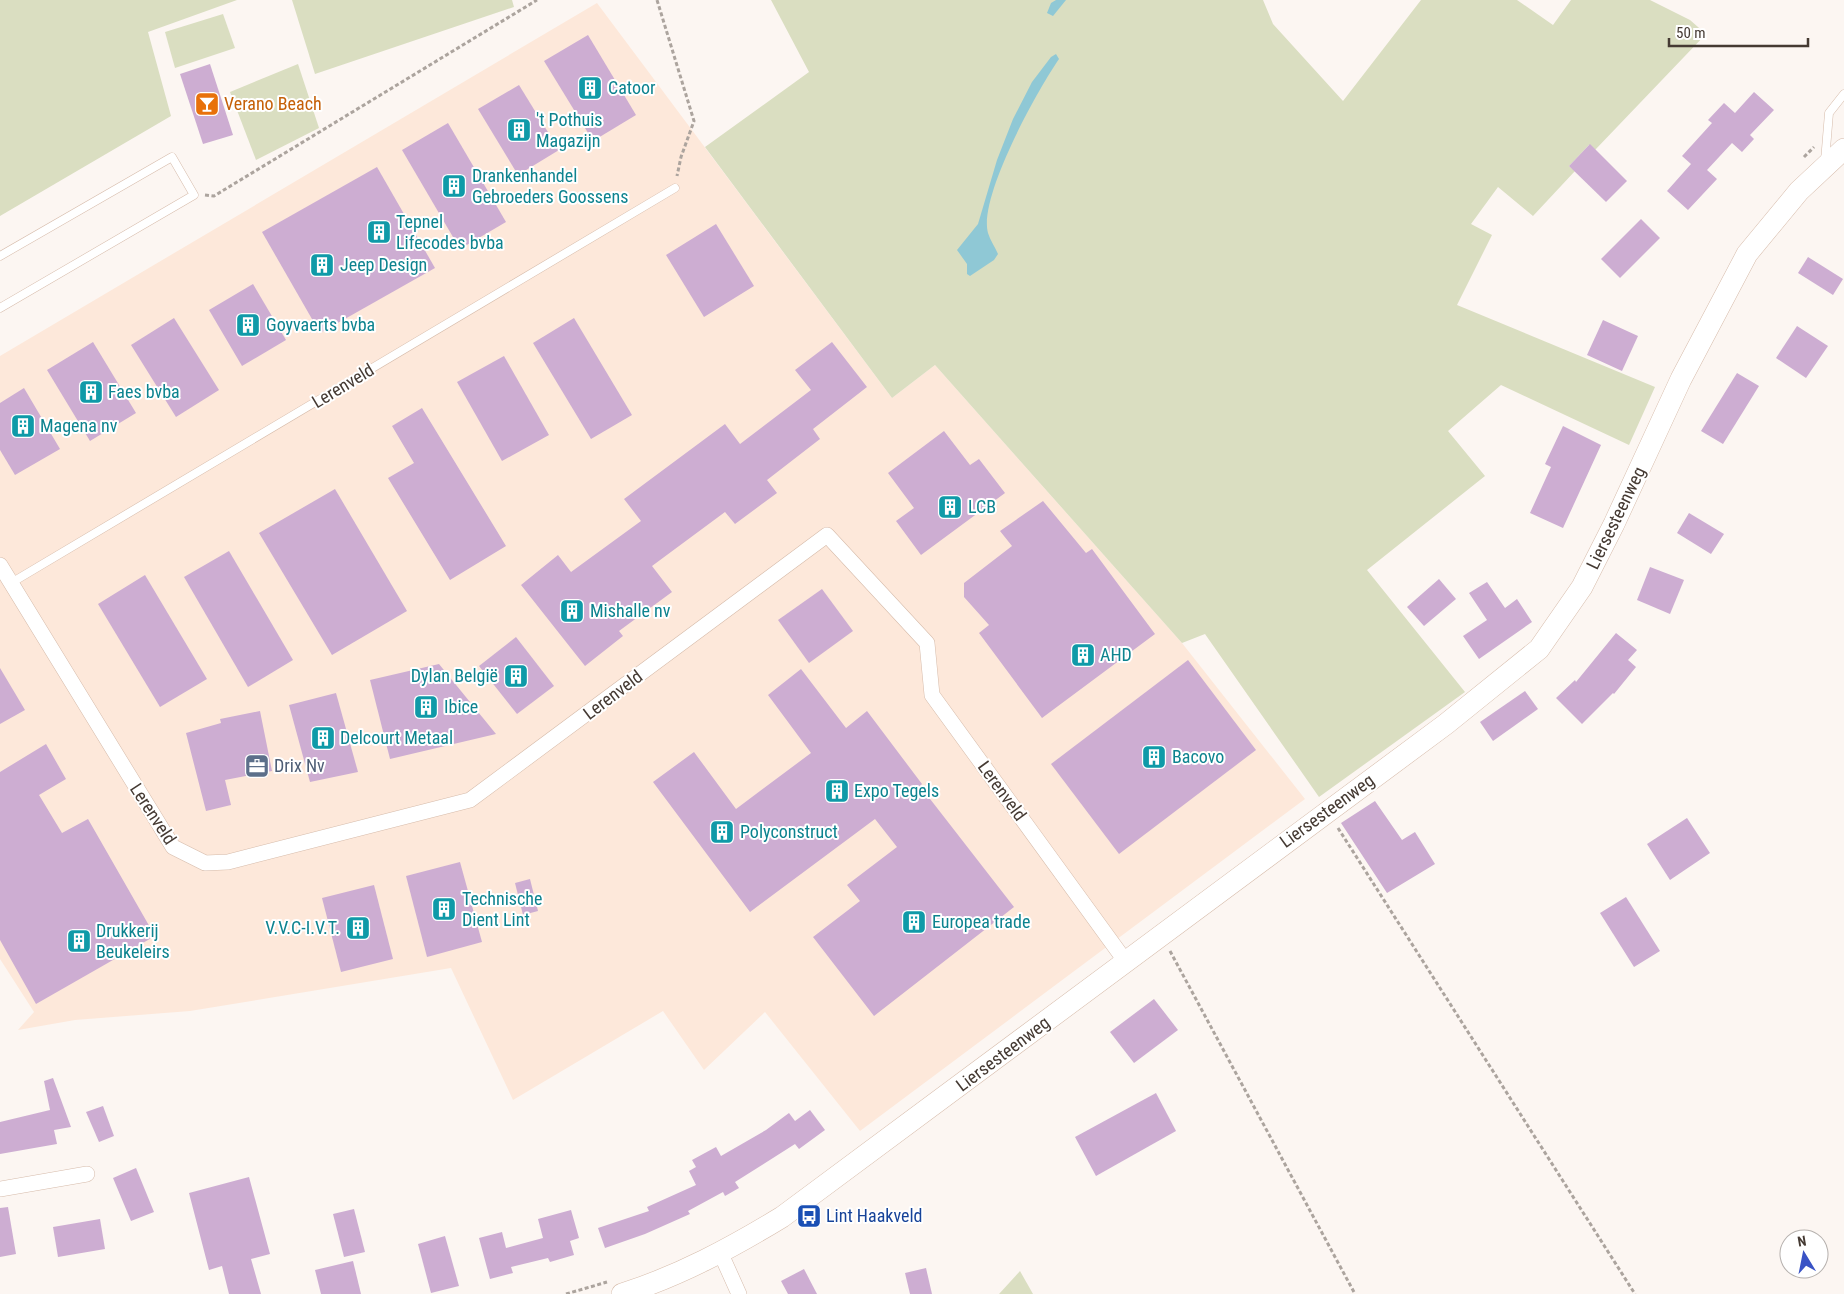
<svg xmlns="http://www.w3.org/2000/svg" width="1844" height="1294" viewBox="0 0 1844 1294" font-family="'Roboto Condensed',sans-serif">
	<rect width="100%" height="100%" fill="#fcf6f2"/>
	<!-- built -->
	<path fill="#fde8da" d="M 597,3 L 892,398 L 935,365 L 1182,643 L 1305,799 L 860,1131 L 765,1012 L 704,1070 L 663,1011 L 513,1100 L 451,968 L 190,1011 L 75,1020 L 18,1030 L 34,1012 L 0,959 L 0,356 Z"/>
	<!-- green -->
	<g fill="#dadec1">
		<path d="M 0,0 L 237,0 L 148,32 L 171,116 L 0,216 Z"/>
		<path d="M 292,0 L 512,0 L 514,7 L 315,74 Z"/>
		<path d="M 771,0 L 1263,0 L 1273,24 L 1343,101 L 1421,0 L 1517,0 L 1553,25 L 1571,0 L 1650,0 L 1690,20 L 1706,34 L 1595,150 L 1589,145 L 1569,166 L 1575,171 L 1533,216 L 1498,187 L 1471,224 L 1492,235 L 1457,305 L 1655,387 L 1629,445 L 1501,385 L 1448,431 L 1485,476 L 1367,570 L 1465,692 L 1319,797 L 1205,634 L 1182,643 L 935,365 L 892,398 L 705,147 L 809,72 Z"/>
		<path d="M 223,14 L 235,48 L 175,68 L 165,32 Z"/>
		<path d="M 298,64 L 319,128 L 256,160 L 230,92 Z"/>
		<path d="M 1020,1271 L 1033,1294 L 999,1294 Z"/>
	</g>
	<!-- water -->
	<g fill="#8fc8d5">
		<path d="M 1056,0 L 1066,0 L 1053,16 L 1047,13 L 1051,3 Z"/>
		<path d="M 1056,54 L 1059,59 C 1038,89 978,197 988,233 C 990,240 995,247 998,254 L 994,260 L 970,276 L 967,274 L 967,264 L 957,250 L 978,224 L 997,160 L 1013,119 L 1032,82 L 1051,57 Z"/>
	</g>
	<!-- building -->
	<g fill="#cdadd2">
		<path d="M 588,35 L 636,115 L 593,141 L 544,61 Z"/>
		<path d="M 210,64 L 233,135 L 203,144 L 180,74 Z"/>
		<path d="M 519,85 L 559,150 L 518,175 L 478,109 Z"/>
		<path d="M 1754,92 L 1774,110 L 1750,135 L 1754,139 L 1742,152 L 1732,143 L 1707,170 L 1717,179 L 1688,210 L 1667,191 L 1691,164 L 1682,156 L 1712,123 L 1708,120 L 1724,103 L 1735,113 Z"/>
		<path d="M 448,123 L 506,222 L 460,249 L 402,150 Z"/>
		<path d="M 1590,144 L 1627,181 L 1606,202 L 1569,166 Z"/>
		<path d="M 377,167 L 435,268 L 320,333 L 262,232 Z"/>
		<path d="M 1641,219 L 1660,238 L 1620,278 L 1601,259 Z"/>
		<path d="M 716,224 L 754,286 L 704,317 L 666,255 Z"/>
		<path d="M 1808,257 L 1843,279 L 1833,295 L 1798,273 Z"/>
		<path d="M 253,284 L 286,340 L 242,366 L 209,310 Z"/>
		<path d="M 174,318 L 219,390 L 176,417 L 131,345 Z"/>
		<path d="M 574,318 L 632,415 L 591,439 L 533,343 Z"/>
		<path d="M 1603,320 L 1638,336 L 1622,371 L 1587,355 Z"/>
		<path d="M 1797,326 L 1828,346 L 1806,378 L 1776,358 Z"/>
		<path d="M 93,342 L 136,413 L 90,441 L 47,370 Z"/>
		<path d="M 832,342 L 867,387 L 813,429 L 820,439 L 767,480 L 777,493 L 735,524 L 725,512 L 652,566 L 672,592 L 619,631 L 623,636 L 585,666 L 521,585 L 558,555 L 571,572 L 641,521 L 624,499 L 725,424 L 740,444 L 811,390 L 795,370 Z"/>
		<path d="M 504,356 L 549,435 L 502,461 L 457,382 Z"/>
		<path d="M 1737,373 L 1759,386 L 1723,444 L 1701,431 Z"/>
		<path d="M 24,388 L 60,449 L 15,475 L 0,450 L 0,403 Z"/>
		<path d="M 422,408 L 506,546 L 450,580 L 388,478 L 414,463 L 392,426 Z"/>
		<path d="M 1563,426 L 1601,445 L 1563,528 L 1530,513 L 1551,467 L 1545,464 Z"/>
		<path d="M 944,431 L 970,465 L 979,459 L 1005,493 L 921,555 L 896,521 L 914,508 L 888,473 Z"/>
		<path d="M 335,489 L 407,611 L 332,655 L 259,533 Z"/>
		<path d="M 1043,501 L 1086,553 L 1092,549 L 1155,634 L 1042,718 L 979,633 L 989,625 L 964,597 L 964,583 L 1012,546 L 1000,531 Z"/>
		<path d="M 1689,513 L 1724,534 L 1711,554 L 1677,533 Z"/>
		<path d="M 229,551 L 293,660 L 248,687 L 184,577 Z"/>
		<path d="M 1650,567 L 1684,580 L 1670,614 L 1637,600 Z"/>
		<path d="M 145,575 L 207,679 L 160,707 L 98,604 Z"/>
		<path d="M 1439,579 L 1456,599 L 1424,626 L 1407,607 Z"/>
		<path d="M 1487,582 L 1505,608 L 1517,599 L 1532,622 L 1479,659 L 1463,636 L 1487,620 L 1469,593 Z"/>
		<path d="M 822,589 L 853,631 L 809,663 L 778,620 Z"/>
		<path d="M 1616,633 L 1637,650 L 1628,660 L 1636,667 L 1614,694 L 1613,693 L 1582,724 L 1556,698 L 1575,680 L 1576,682 Z"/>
		<path d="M 516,637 L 554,686 L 517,714 L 479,666 Z"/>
		<path d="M 1188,660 L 1256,750 L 1119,854 L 1051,764 Z"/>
		<path d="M 439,664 L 496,734 L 390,759 L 370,680 Z"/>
		<path d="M 0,668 L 25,710 L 0,724 Z"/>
		<path d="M 801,669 L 846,728 L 867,711 L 922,784 L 920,786 L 1014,907 L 874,1016 L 813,937 L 860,901 L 847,885 L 897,847 L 875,819 L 750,912 L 653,782 L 694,752 L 736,809 L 811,753 L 768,695 Z"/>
		<path d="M 1525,691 L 1538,709 L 1493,741 L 1480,722 Z"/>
		<path d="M 336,693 L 358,772 L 310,782 L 289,705 Z"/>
		<path d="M 260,711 L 272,771 L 225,780 L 231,805 L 206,811 L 186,733 L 221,723 L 220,719 Z"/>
		<path d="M 46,744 L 66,779 L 39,795 L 62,833 L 88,819 L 155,936 L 36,1004 L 0,940 L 0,772 Z"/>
		<path d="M 1375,801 L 1402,840 L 1415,832 L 1435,864 L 1387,893 L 1341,823 Z"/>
		<path d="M 1687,818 L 1710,853 L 1670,880 L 1647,844 Z"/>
		<path d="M 460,862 L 482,942 L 427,957 L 406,876 Z"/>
		<path d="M 530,879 L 538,911 L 523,915 L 515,883 Z"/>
		<path d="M 374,885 L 393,959 L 341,972 L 322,898 Z"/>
		<path d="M 1626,897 L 1660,951 L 1634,967 L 1600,913 Z"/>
		<path d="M 1154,999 L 1178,1030 L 1134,1063 L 1110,1032 Z"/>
		<path d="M 53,1078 L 71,1127 L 54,1130 L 57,1144 L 0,1154 L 0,1122 L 50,1110 L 44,1081 Z"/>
		<path d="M 1156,1093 L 1176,1131 L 1096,1176 L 1075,1137 Z"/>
		<path d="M 103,1106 L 114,1136 L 99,1142 L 86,1112 Z"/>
		<path d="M 810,1110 L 825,1130 L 799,1149 L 795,1144 L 735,1182 L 739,1188 L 725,1196 L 723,1192 L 688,1211 L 690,1214 L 645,1234 L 605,1248 L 598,1228 L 649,1211 L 647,1207 L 696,1185 L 689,1171 L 696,1167 L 692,1160 L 716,1147 L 721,1156 L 766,1130 L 789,1113 L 795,1121 Z"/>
		<path d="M 136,1168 L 154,1212 L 131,1221 L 113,1178 Z"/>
		<path d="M 249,1177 L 270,1254 L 251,1259 L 261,1294 L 229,1294 L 222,1266 L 209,1270 L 189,1193 Z"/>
		<path d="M 8,1207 L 16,1254 L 0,1257 L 0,1208 Z"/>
		<path d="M 354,1209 L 365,1252 L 344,1257 L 333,1214 Z"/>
		<path d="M 571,1210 L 579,1238 L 570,1241 L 574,1255 L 550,1262 L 548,1258 L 511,1267 L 513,1273 L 490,1279 L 479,1238 L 502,1232 L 506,1248 L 543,1238 L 538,1219 Z"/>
		<path d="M 100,1219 L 105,1249 L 58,1257 L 53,1227 Z"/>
		<path d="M 445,1236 L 459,1286 L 431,1293 L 418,1244 Z"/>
		<path d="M 353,1261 L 361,1294 L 321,1294 L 315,1270 Z"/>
		<path d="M 926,1268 L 932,1294 L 910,1294 L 905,1273 Z"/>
		<path d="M 804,1269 L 817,1294 L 788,1294 L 781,1281 Z"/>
	</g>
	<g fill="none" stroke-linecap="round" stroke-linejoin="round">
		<defs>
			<g id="lane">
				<path d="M 1825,161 L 1829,113 L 1844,94"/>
				<path d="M 0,256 L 172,157 L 194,195 L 0,308"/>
				<path d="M 11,583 L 675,188"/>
			</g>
			<g id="street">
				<path d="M 0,565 L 173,847 L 205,863 L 228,862 L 470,800 L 827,535 L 927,643 L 932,695 L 1126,962"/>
				<path d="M 0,1189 L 87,1174"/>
				<path d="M 721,1254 L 739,1294"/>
			</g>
			<path id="secondary" d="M 622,1294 C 679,1276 731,1248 782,1217 L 1446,724 L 1539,649 L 1582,587 L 1614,524 L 1681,379 L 1747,254 L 1799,191 L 1844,149"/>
		</defs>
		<!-- lane casing -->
		<use href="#lane" stroke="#d6bbaa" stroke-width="9"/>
		<!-- street casing -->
		<use href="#street" stroke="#d6bbaa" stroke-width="16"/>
		<!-- secondary casing -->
		<use href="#secondary" stroke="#d6bbaa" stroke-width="22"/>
		<!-- path -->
		<g stroke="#aca49e" stroke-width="3" stroke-dasharray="4 2.5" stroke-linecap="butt">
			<path d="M 657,0 L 694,121 L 681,157 L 677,176"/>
			<path d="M 1804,157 L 1814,147"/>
			<path d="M 205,195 L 214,196 L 537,0"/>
			<path d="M 1338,828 L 1635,1294"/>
			<path d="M 1170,951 L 1355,1294"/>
			<path d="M 566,1294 L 607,1282"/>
		</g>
		<!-- lane -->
		<use href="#lane" stroke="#fff" stroke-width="8"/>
		<!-- street -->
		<use href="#street" stroke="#fff" stroke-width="15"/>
		<!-- secondary -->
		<use href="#secondary" stroke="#fff" stroke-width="21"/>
	</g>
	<!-- icons -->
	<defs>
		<symbol id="building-square" viewBox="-11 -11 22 22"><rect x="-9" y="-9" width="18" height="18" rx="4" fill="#0f9aa8" stroke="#fff"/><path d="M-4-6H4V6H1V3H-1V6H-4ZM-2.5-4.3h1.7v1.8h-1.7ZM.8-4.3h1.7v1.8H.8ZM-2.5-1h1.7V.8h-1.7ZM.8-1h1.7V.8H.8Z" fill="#fff"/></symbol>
		<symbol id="bar-square" viewBox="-11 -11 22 22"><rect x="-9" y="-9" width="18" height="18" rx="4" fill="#e8710a" stroke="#fff"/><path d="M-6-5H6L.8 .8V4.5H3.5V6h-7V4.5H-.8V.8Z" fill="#fff"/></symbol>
		<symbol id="office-square" viewBox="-11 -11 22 22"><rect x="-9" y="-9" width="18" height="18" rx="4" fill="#5c6f8a" stroke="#fff"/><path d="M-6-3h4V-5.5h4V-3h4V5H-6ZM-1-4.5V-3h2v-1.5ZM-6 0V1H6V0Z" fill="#fff"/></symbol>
		<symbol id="bus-square" viewBox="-11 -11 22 22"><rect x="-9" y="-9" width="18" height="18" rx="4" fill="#1a4fb4" stroke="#fff"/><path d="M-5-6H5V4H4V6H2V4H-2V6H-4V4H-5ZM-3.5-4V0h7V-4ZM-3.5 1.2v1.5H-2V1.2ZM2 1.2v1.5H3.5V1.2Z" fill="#fff"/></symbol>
	</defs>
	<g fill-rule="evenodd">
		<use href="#building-square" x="576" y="74" width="28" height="28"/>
		<use href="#bar-square" x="193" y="90" width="28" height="28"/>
		<use href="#building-square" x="505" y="116" width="28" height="28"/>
		<use href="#building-square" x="440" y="172" width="28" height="28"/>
		<use href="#building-square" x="365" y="218" width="28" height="28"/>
		<use href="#building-square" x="308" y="251" width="28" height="28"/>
		<use href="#building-square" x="234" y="311" width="28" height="28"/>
		<use href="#building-square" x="77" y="378" width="28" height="28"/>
		<use href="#building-square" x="9" y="412" width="28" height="28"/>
		<use href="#building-square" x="936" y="493" width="28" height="28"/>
		<use href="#building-square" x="558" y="597" width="28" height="28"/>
		<use href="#building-square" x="1069" y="641" width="28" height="28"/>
		<use href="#building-square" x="502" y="662" width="28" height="28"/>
		<use href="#building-square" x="412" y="693" width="28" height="28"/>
		<use href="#building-square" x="309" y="724" width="28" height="28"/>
		<use href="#building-square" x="1140" y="743" width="28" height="28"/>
		<use href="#office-square" x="243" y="752" width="28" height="28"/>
		<use href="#building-square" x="823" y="777" width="28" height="28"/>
		<use href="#building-square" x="708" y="818" width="28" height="28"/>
		<use href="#building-square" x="430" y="895" width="28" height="28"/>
		<use href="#building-square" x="900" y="908" width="28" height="28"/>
		<use href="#building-square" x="344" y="914" width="28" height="28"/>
		<use href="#building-square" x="65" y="927" width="28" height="28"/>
		<use href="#bus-square" x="795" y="1202" width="28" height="28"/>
	</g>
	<g text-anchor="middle" stroke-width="4" stroke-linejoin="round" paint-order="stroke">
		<!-- culture labels -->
		<g font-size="18" fill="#0d838f" stroke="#fff" text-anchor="start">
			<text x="608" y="94">Catoor</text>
			<text x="536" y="126">'t Pothuis<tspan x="536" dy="21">Magazijn</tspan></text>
			<text x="472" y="182">Drankenhandel<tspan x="472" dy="21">Gebroeders Goossens</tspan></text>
			<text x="396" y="228">Tepnel<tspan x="396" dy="21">Lifecodes bvba</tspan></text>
			<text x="340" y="271">Jeep Design</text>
			<text x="266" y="331">Goyvaerts bvba</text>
			<text x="108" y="398">Faes bvba</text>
			<text x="40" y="432">Magena nv</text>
			<text x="968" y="513">LCB</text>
			<text x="590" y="617">Mishalle nv</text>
			<text x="1100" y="661">AHD</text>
			<text x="498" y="682" text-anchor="end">Dylan België</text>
			<text x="444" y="713">Ibice</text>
			<text x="340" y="744">Delcourt Metaal</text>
			<text x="1172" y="763">Bacovo</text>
			<text x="854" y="797">Expo Tegels</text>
			<text x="740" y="838">Polyconstruct</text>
			<text x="462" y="905">Technische<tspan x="462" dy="21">Dient Lint</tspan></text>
			<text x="932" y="928">Europea trade</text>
			<text x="340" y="934" text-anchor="end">V.V.C-I.V.T.</text>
			<text x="96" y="937">Drukkerij<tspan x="96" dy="21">Beukeleirs</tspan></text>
		</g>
		<!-- food labels -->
		<g font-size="18" fill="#c56008" stroke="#fff" text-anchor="start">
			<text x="224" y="110">Verano Beach</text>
		</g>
		<!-- street labels -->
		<g font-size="18" fill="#453a33" stroke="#fff">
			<text transform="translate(343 386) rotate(-31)" y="6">Lerenveld</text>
			<text transform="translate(1616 518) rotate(-64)" y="6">Liersesteenweg</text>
			<text transform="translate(613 695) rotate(-37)" y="6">Lerenveld</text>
			<text transform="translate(1002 791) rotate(54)" y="6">Lerenveld</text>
			<text transform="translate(1327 811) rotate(-36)" y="6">Liersesteenweg</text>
			<text transform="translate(153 814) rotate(57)" y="6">Lerenveld</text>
			<text transform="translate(1003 1054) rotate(-37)" y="6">Liersesteenweg</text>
		</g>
		<!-- service labels -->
		<g font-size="18" fill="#4e5e75" stroke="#fff" text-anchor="start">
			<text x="274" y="772">Drix Nv</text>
		</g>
		<!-- transit labels -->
		<g font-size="18" fill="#164399" stroke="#fff" text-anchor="start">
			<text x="826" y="1222">Lint Haakveld</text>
		</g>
	</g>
	<!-- north arrow -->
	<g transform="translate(1804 1254) rotate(350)"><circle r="24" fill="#ffffff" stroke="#b5b0ad"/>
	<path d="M0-4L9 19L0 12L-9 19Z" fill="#3a53c5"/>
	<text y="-8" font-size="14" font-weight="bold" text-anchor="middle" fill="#453a33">N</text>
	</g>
	<!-- scale -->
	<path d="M1669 38v8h139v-8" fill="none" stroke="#453a33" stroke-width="2.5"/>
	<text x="1676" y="38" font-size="15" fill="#453a33" stroke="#ffffff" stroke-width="4" paint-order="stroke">50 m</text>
</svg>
